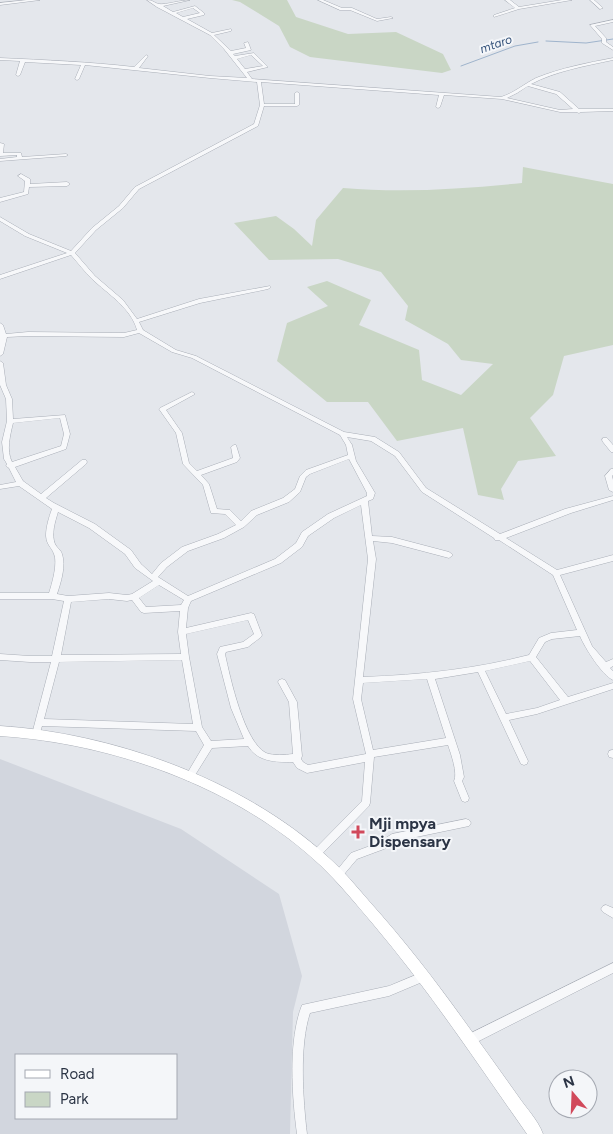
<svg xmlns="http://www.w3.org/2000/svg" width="613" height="1134" viewBox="0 0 613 1134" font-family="Figtree,sans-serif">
	<rect width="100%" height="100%" fill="#e4e7ec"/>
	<!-- built -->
	<path fill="#d2d6de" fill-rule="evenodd" d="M 0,759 L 181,829 L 279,894 L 302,976 L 293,1012 L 290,1134 L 0,1134 ZM 16,1055 L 176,1055 L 176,1118 L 16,1118 Z"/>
	<!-- green -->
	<g fill="#c9d6c5">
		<path d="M 232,0 L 287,0 L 296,17 L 348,34 L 396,32 L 443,54 L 451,70 L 442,73 L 310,57 L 290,47 L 279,26 L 240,2 Z"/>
		<path d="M 523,167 L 613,184 L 613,345 L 564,356 L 553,395 L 530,418 L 556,456 L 518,461 L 501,489 L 504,500 L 478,495 L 463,428 L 397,441 L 368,402 L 327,402 L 277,361 L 287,323 L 328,306 L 307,287 L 327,281 L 371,300 L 359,325 L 419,350 L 422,380 L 461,395 L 493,364 L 461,360 L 448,344 L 405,320 L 408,306 L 381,272 L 338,259 L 269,260 L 234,223 L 276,216 L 294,229 L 312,246 L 316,220 L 343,188 C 403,193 462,189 522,183 Z"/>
	</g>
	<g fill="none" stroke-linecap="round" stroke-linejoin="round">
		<!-- stream -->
		<g stroke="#9fb4cc" stroke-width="1">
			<path d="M 546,41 L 586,43 L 613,39"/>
			<path d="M 461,66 L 515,46 L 538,42"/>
		</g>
		<defs>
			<g id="minor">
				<path d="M 27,0 L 40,0 L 0,5 L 0,3 Z"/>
				<path d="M 147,0 C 153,0 154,3 159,4 C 165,5 182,0 190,0 L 163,6 L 173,12 L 195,6 L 204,13 L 204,15 L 187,19 L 212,33 L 231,29 L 231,31 L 214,35 L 231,51 L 246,48 L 244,43 L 248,42 L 251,50 L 233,54 L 235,56 L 254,53 L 268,67 L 247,72 L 252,79 L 501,97 C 514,93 524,84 536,78 C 561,68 587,63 613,58 L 613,60 C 585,66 556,71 531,84 L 560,92 L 579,109 L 613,109 L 613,111 L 581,112 L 579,113 L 576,112 L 560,112 L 502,99 L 444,95 L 440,107 L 438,108 L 436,107 L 439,95 L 261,82 L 264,104 L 295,104 L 295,93 L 297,92 L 299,93 L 299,105 L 297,106 L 264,106 L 258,126 L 139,189 L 123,208 L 96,230 L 75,253 L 95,276 L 123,300 L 137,319 L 199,299 L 270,286 L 271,287 L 268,289 L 200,303 L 139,322 L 143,330 L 176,350 L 196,356 L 344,432 L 375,437 L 399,452 L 426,488 L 500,534 L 565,509 L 613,496 L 613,500 L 571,513 L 506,538 L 557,570 L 613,555 L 613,561 L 560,575 L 592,646 L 606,662 L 613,659 L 613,666 L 610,668 L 613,671 L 613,680 C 602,675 585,648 580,636 L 552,639 L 545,642 L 536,657 L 568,697 L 613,683 L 613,689 L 537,714 L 509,720 L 528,761 L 527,764 L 524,765 L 521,764 L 478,672 L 435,679 L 460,755 L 464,777 L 462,781 L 469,798 L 468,801 L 465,802 L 462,801 L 454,781 C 458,773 451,754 448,745 L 374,757 L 370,803 L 369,806 L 319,857 L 316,858 L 313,857 L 311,854 L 313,851 L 362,801 L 365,762 L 307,773 L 297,768 L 293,762 C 275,762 258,762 248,746 L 212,748 L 192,780 L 189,781 L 186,780 L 185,777 L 204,745 L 196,731 L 42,726 L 39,736 L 36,737 L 33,736 L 32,734 L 51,662 L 30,662 L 0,660 L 0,654 L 30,656 L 52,656 L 64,601 L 52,599 L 0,599 L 0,593 L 49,593 C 52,584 58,563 54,554 C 51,546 47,546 46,536 C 46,527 49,517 52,509 L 19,486 L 0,489 L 0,485 L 16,482 L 9,468 L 6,466 L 7,464 L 4,459 L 2,442 L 7,421 L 6,399 L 0,385 L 0,361 L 3,363 L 6,385 L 12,399 L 13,419 L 65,415 L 70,434 L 66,449 L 15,467 L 23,481 L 41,494 L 82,460 L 86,460 L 87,462 L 86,464 L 46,498 L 54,503 L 95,524 L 131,550 L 141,564 L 152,574 L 161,563 L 182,547 L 218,534 L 236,525 L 225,514 L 211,513 L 203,485 L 183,464 L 176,433 L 159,409 L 160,408 L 192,392 L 195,394 L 166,410 L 182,433 L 189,463 L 197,471 L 233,458 L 231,447 L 234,445 L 236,445 L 240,458 L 237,462 L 201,475 L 209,484 L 217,509 L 230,510 L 241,521 L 251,511 L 283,498 L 295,489 L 300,476 L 306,470 L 348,455 L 346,445 L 340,435 L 192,358 L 172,352 L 139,333 L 124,337 L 28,336 L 7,337 L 3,354 L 0,356 L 0,323 L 3,325 L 6,334 L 28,332 L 124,333 L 137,330 C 131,308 108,294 92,279 C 85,272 78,263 71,255 L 0,279 L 0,275 L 67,253 L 25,236 L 0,221 L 0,217 L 29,234 L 71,251 L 92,228 L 119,206 L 135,187 L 254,124 L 260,105 L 257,82 L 210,78 L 85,65 L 79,79 L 77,80 L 75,79 L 81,65 L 25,62 L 20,75 L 18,76 L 16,75 L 20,61 L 0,60 L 0,58 C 45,60 90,62 134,67 L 146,55 L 148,56 L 139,68 L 210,76 L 247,78 L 224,49 L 210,35 L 157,7 ZM 193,8 L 200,13 L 183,17 L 176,13 ZM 251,55 L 263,66 L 245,69 L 237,59 ZM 528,86 L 556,94 L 573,109 L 560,110 L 507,98 L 517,93 ZM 60,418 L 64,434 L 61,446 L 12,462 C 6,450 10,436 13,423 ZM 347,437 L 371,441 L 395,456 L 422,492 L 494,538 L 495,540 L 499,540 L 553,575 L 577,630 L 551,633 L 539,638 L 529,655 C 475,669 420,675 363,677 L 376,559 L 373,541 L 392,543 L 449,558 L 453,555 L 449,552 L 392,537 L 372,536 L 368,501 L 373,499 L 375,493 L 356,461 L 352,445 ZM 349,459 L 367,493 L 367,496 L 328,514 L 302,532 L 296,543 L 275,559 L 188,596 L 158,577 L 167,567 L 188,551 L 224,538 L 244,527 L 257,515 L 289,502 L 300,492 L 306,477 L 310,474 ZM 361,505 L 368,559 L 353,699 L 366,754 L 308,765 L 303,762 L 301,759 L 302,756 L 297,702 L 285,680 L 282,679 L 279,680 L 278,682 L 289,702 L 293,754 C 285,755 274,756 266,753 C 244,742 230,677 225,654 L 226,652 L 248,647 L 261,637 L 262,635 L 254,614 L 251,613 L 186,628 L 188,608 L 191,601 L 281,563 L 302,547 L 308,536 L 334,518 ZM 58,512 L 89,528 L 125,554 L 135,568 L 153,581 L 132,594 L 127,595 L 109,593 L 68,596 L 57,594 C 61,582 66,566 62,554 C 61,550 57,548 55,544 C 51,534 55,522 58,512 ZM 159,585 L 184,600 L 181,605 L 146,607 L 139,598 ZM 109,599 L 127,601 L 132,600 L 141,612 L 144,613 L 180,611 L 178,632 L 181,654 L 61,655 L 71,602 ZM 248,620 L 254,634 L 243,642 L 220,647 L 217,654 L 231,708 L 244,739 L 211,741 L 202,727 L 189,657 L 186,634 ZM 182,660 L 193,724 L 44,719 L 59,662 ZM 530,661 L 560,700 L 537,708 L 506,714 L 485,671 ZM 427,679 L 446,738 L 373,750 L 361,699 L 363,683 Z"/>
				<path d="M 318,0 L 323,0 L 342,8 L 352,8 L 377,19 L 391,17 L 393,18 L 377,21 L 350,10 L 340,10 Z"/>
				<path d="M 505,0 L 510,0 L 519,7 L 562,0 L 572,0 L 519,9 L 494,17 L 494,15 L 515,8 Z"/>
				<path d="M 590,0 L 594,0 L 603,8 L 600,9 Z"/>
				<path d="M 613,20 L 613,22 L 595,26 L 606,38 L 606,42 L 613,47 L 613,50 L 602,43 L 602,39 L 590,25 Z"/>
				<path d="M 0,143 L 4,144 L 3,153 L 21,153 L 22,157 L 66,154 L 68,155 L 66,156 L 0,161 L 0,159 L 17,157 L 17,155 L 0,156 Z"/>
				<path d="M 21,174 L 30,179 L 30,184 L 67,182 L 70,184 L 67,186 L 29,187 L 28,194 L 0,202 L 0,198 L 24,192 L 25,181 L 18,176 Z"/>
				<path d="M 603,438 L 607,438 L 613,445 L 613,452 L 611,452 L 603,442 L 602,440 Z"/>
				<path d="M 611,469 L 613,469 L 613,475 L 612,476 L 613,480 L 613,492 L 609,490 L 605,476 Z"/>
				<path d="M 612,750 L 613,750 L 613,758 L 609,757 L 608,754 L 609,751 Z"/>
				<path d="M 466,819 L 469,820 L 471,823 L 469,826 L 397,841 L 384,849 L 357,859 L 341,878 L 338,879 L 335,878 L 333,875 L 351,853 L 378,843 L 392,834 Z"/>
				<path d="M 606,905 L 613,908 L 613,918 L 603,912 L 601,909 L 603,906 Z"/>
				<path d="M 613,963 L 613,973 L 473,1044 L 469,1045 L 465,1044 L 464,1040 L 465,1036 Z"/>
				<path d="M 423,972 L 427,974 L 428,977 L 427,980 L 389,996 L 310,1013 C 299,1046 303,1100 307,1134 L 297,1134 C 292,1097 288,1040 302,1005 L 389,986 Z"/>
			</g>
			<path id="secondary" d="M 0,726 C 113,733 244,780 328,857 C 343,870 356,886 369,901 C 404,940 435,980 465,1022 C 483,1047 501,1072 518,1096 C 526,1108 538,1120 543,1134 L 527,1134 C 477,1063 429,990 373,924 C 356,904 339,883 320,865 C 237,787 112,743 0,736 Z"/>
		</defs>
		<!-- minor casing -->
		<use href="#minor" stroke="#a9aeb7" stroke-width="1"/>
		<!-- secondary casing -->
		<use href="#secondary" stroke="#a9aeb7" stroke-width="1"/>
		<!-- minor -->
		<use href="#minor" fill="#f7f8fa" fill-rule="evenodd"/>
		<!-- secondary -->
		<use href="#secondary" fill="#fff" fill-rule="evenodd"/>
	</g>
	<!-- markers -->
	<path fill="#d1495b" stroke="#f4f6f9" stroke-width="2" d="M355.5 824.5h5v5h5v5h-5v5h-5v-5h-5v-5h5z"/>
	<g text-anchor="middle" stroke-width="4" stroke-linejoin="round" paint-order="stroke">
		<!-- far-water labels -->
		<g font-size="12" font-style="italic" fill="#34527a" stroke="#f4f6f9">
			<text transform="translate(496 44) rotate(-19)" y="4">mtaro</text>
		</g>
		<!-- near-poi labels -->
		<g font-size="16" font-weight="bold" fill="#2b3445" stroke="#f4f6f9" text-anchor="start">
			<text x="369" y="829">Mji mpya<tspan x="369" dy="18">Dispensary</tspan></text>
		</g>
	</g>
	<!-- legend -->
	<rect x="15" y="1054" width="162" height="65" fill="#f4f6f9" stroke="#a4a8b1"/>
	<rect x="25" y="1070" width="25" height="8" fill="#ffffff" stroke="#a4a8b1"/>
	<text x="60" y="1079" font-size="15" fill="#2b3445">Road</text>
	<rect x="25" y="1092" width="25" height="15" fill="#c9d6c5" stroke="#a4a8b1"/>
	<text x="60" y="1104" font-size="15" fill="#2b3445">Park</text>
	<!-- north arrow -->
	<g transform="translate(573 1094) rotate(341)"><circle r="24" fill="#f4f6f9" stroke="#a4a8b1"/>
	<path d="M0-4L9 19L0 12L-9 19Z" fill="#d1495b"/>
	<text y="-8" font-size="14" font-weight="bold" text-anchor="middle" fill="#2b3445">N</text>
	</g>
</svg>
